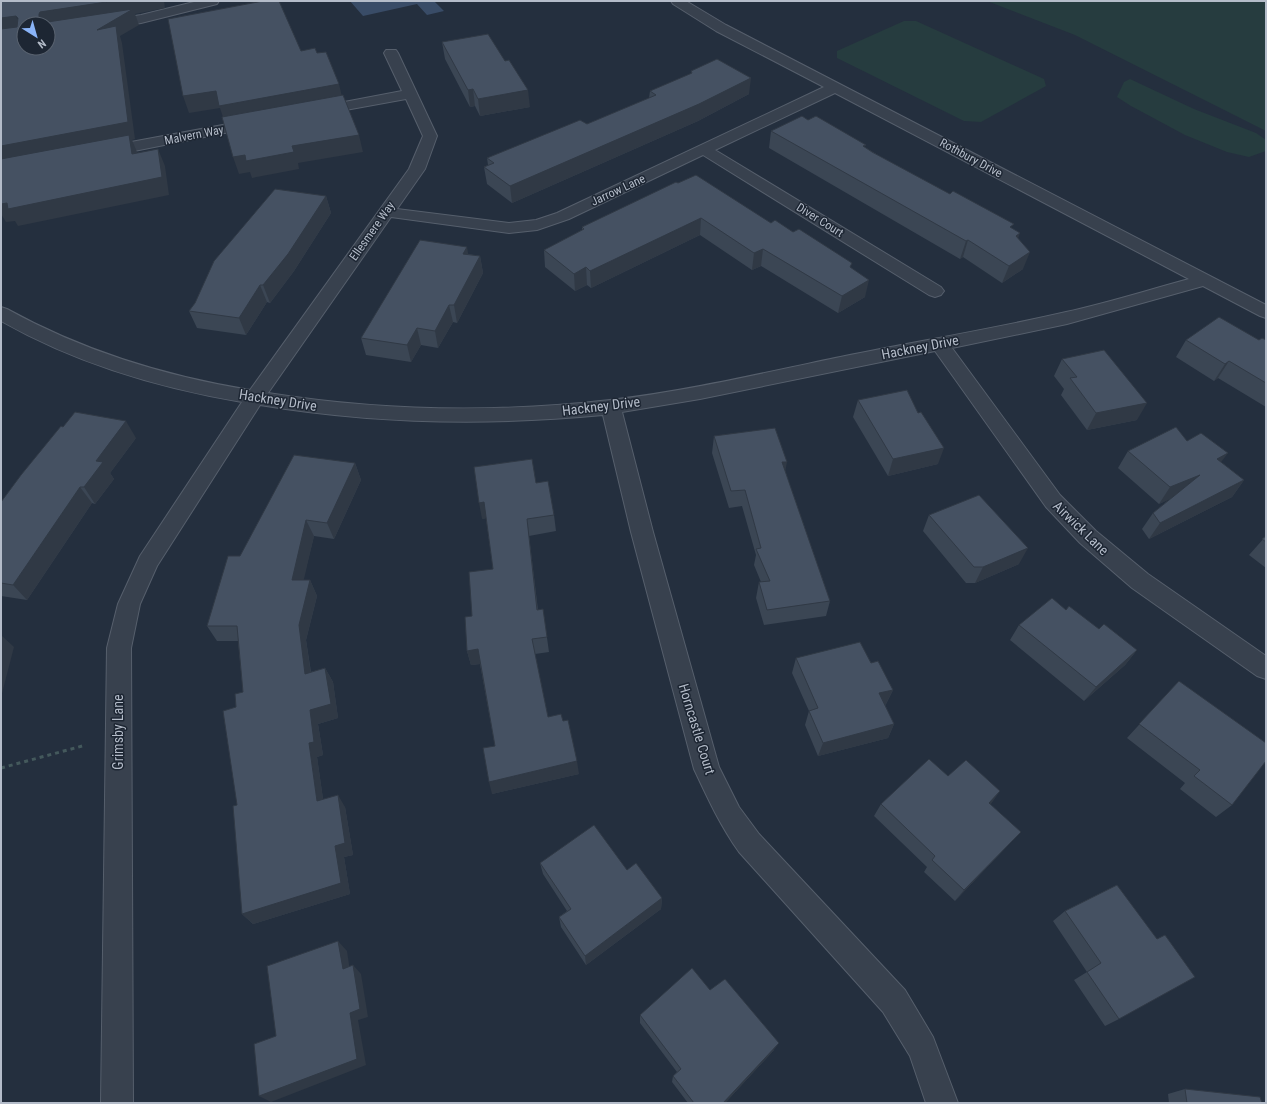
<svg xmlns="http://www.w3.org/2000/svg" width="1267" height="1104" viewBox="0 0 1267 1104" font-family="'Roboto Condensed',sans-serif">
	<rect width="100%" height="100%" fill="#242f3e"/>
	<!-- green -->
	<g fill="#263c3f">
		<path d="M 987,1 L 1266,1 L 1266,131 L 1075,35 Z"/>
		<path d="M 904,21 L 916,21 L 1044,79 L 1046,86 L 981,122 L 964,121 L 837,58 L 837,51 Z"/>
		<path d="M 1130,79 L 1194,109 L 1256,133 L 1266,140 L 1266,151 L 1249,157 L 1227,152 L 1185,135 L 1131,106 L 1117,97 L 1124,82 Z"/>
	</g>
	<!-- water -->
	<path fill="#394c67" d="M 350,1 L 434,1 L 444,11 L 427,15 L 417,4 L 363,16 Z"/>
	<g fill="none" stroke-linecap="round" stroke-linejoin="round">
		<defs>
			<g id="minor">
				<path d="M 198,1 L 219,1 L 217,4 L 141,23 L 48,38 L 48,30 L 141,15 Z"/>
				<path d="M 671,1 L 686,1 L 726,25 L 1266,305 L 1266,318 L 1260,316 L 1203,286 L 1067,324 L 952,348 L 1060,495 L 1096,531 L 1148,574 L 1266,656 L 1266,679 L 1257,676 L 1132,588 L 1080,543 L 1046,507 L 935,351 L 700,399 L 622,412 L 653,532 L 719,767 L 739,807 L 759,834 L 905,990 L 933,1037 L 958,1103 L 926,1103 L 910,1056 L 883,1012 L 739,852 C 720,825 708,799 694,769 L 631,532 L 603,415 C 488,426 374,424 260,405 L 157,566 L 140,604 L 131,648 L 133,1103 L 101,1103 L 107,648 L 118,604 L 140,556 L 242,402 C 158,388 75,363 1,321 L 1,307 L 7,309 C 83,351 164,376 250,390 L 409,169 L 423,136 L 406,99 L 318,115 L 313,114 L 311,111 L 313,108 L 318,107 L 402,91 L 384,53 L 386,50 L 396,50 L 398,53 L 437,136 L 425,169 L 397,209 L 509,223 L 536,220 L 557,213 L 824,87 L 716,31 L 673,4 ZM 835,93 L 1189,279 C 1148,290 1108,303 1066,312 C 993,329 919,341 845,356 C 767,372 689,391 610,400 C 497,413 381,411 268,393 L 391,217 L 509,233 L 537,230 L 569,219 L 703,155 L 929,295 L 935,297 L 941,295 L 944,291 L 941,287 L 715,150 Z"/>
				<path d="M 255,119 L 260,120 L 262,123 L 260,126 L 104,157 L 99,155 L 96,152 L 99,149 L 104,147 Z"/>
			</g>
		</defs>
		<!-- minor casing -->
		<use href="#minor" stroke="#565f6c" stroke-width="2"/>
		<!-- path -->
		<path stroke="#44595c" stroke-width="3" stroke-dasharray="4 4" stroke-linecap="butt" d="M 1,768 L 86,745"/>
		<!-- minor -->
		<use href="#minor" fill="#38414e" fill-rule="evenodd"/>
	</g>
	<!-- wall -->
	<g fill="#3b4654">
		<path d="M 442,42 L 530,107 L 480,116 L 475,106 L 470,107 L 445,59 Z"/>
		<path d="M 691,71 L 749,94 L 698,121 L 512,203 L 487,184 L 484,167 L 488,165 L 487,158 L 587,124 L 649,98 L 650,91 L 691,74 Z"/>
		<path d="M 771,131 L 866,148 L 1018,238 L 1023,269 L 1002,283 L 963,257 L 960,259 L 769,148 Z"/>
		<path d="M 678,183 L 771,223 L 851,268 L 865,297 L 838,313 L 761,266 L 752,270 L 700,235 L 591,288 L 587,285 L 575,291 L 545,267 L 544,250 L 582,230 L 582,227 Z"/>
		<path d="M 326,196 L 331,213 L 294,271 L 270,303 L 267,302 L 246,335 L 197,328 L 189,311 Z"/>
		<path d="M 468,254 L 480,256 L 483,273 L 457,323 L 453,322 L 438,348 L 421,345 L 411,362 L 366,355 L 361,338 Z"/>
		<path d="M 1186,340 L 1266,340 L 1266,407 L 1218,378 L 1214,381 L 1176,357 Z"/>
		<path d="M 1062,359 L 1137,420 L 1087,430 L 1061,395 L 1064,389 L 1054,376 Z"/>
		<path d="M 858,400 L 938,464 L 888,476 L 853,417 Z"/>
		<path d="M 714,436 L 785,471 L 830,601 L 826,616 L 764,625 L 756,598 L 759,582 L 761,582 L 754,565 L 756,555 L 742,506 L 729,508 L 712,453 Z"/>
		<path d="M 136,438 L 110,473 L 114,479 L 95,504 L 92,503 L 27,600 L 1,596 L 1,502 Z"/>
		<path d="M 1187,441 L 1221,462 L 1244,480 L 1232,497 L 1149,539 L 1142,529 L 1153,513 L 1171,498 L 1159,504 L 1118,468 L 1128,451 Z"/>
		<path d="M 355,463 L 361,480 L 334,539 L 314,536 L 303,580 L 310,580 L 317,596 L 306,640 L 311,672 L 325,668 L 333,682 L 338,718 L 318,724 L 323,755 L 317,757 L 323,799 L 345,807 L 353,855 L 344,857 L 350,894 L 253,924 L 242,914 L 237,805 L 236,707 L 243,692 L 238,641 L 217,641 L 207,626 L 240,556 Z"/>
		<path d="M 536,483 L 554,515 L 556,531 L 529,536 L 538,610 L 543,609 L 549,652 L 535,654 L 548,717 L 579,774 L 492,794 L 495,746 L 480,664 L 471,665 L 467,651 L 472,616 L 493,569 L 486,518 L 482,519 Z"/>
		<path d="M 929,515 L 1019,564 L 975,583 L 966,583 L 923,531 Z"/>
		<path d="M 1266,536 L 1266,568 L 1249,555 Z"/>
		<path d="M 1066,610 L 1099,629 L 1137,650 L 1125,665 L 1084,701 L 1010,640 L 1019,625 Z"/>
		<path d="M 796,658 L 871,663 L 893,690 L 886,704 L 885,705 L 894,724 L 888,738 L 818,756 L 805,725 L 809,711 L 792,673 Z"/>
		<path d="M 1179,681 L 1232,805 L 1216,817 L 1180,789 L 1185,783 L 1127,738 Z"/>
		<path d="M 948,776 L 990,804 L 1021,832 L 1010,843 L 955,901 L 924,872 L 927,867 L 874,816 L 881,804 Z"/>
		<path d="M 540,863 L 627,870 L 662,898 L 661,909 L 586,965 L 561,927 L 559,917 L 567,911 L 543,874 Z"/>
		<path d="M 1117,885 L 1119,1019 L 1105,1026 L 1074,980 L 1087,972 L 1053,921 L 1065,911 Z"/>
		<path d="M 710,990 L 774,1050 L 725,1103 L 688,1103 L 672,1082 L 673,1076 L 677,1072 L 640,1023 L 640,1015 Z"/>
		<path d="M 1185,1089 L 1262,1103 L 1169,1103 L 1168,1094 Z"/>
	</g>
	<!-- shaded-wall -->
	<g fill="#303945">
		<path d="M 113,1 L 164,1 L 165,8 L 135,14 L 139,25 L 120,36 L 122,43 L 135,139 L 132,140 L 137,152 L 139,171 L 5,164 L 1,156 L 1,140 L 40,24 L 39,22 L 39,14 L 40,12 Z"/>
		<path d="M 16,16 L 24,33 L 1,35 L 1,18 Z"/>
		<path d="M 751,78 L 749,94 L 698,121 L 512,203 L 510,186 Z"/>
		<path d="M 339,84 L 343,101 L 225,123 L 220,108 L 189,113 L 183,96 L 216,91 Z"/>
		<path d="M 473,89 L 475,106 L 470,107 L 468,90 Z"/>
		<path d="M 528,90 L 530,107 L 480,116 L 478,99 Z"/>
		<path d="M 359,135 L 363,152 L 298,163 L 299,169 L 252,178 L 250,172 L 239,174 L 233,157 L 292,146 Z"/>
		<path d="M 158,149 L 165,166 L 169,195 L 18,226 L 15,221 L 6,222 L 1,214 L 1,204 Z"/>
		<path d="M 326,196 L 331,213 L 294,271 L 270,303 L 263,285 Z"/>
		<path d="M 701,218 L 700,235 L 591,288 L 590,271 Z"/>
		<path d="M 1020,233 L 1014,250 L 1016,236 Z"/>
		<path d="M 968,240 L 963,257 L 960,259 L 966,241 Z"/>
		<path d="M 467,247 L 470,264 L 463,254 Z"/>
		<path d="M 763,249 L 761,266 L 752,270 L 754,253 Z"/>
		<path d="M 1030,252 L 1023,269 L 1002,283 L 1009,266 Z"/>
		<path d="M 480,256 L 483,273 L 457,323 L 454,305 Z"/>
		<path d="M 586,267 L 587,285 L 575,291 L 574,274 Z"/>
		<path d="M 869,280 L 865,297 L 838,313 L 842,296 Z"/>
		<path d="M 260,285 L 267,302 L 246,335 L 239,318 Z"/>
		<path d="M 449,305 L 453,322 L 438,348 L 435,331 Z"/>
		<path d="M 417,328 L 421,345 L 411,362 L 407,345 Z"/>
		<path d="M 1229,361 L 1218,378 L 1214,381 L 1225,364 Z"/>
		<path d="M 1147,403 L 1137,420 L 1087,430 L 1096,413 Z"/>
		<path d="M 126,421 L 136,438 L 110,473 L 114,479 L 95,504 L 84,487 L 96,461 Z"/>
		<path d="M 944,448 L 938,464 L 888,476 L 893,459 Z"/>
		<path d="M 1228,453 L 1215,470 L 1217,459 Z"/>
		<path d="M 782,462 L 787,462 L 784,478 Z"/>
		<path d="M 355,463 L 361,480 L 334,539 L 327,523 Z"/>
		<path d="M 1200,475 L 1188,491 L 1159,504 L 1170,487 Z"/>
		<path d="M 1244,480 L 1232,497 L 1149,539 L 1160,523 Z"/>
		<path d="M 80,487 L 92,503 L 27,600 L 13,585 Z"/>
		<path d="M 484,502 L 487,518 L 482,519 L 479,503 Z"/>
		<path d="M 527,519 L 529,536 L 539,625 L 537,610 Z"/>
		<path d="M 306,520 L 314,536 L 300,596 L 292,580 Z"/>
		<path d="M 1028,548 L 1019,564 L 975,583 L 983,567 Z"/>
		<path d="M 310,580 L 317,596 L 306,640 L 313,688 L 305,674 L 299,625 Z"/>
		<path d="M 1,635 L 14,647 L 1,697 Z"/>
		<path d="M 478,649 L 481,664 L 471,665 L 467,651 Z"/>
		<path d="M 1137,650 L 1125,665 L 1084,701 L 1096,687 Z"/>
		<path d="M 325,668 L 333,682 L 338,718 L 318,724 L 323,755 L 317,757 L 325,813 L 317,801 L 309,743 L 310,710 Z"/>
		<path d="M 893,690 L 886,704 L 873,707 L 879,693 Z"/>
		<path d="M 894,724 L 888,738 L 818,756 L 823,743 Z"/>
		<path d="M 577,761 L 579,774 L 492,794 L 489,782 Z"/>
		<path d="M 1000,791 L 991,804 L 979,815 L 989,803 Z"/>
		<path d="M 338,795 L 345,807 L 353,855 L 344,857 L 350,894 L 253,924 L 242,914 L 335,846 Z"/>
		<path d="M 1021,832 L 1010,843 L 955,901 L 964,890 Z"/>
		<path d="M 662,898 L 661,909 L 586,965 L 585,956 Z"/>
		<path d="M 338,941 L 347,951 L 351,978 L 343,969 Z"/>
		<path d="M 353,965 L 361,974 L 368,1017 L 358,1020 L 366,1065 L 271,1102 L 259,1096 L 350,1013 Z"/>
		<path d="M 779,1043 L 774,1050 L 725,1103 L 723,1103 Z"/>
	</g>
	<!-- building -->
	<g fill="#455162" stroke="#303945" fill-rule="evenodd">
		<path d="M 1,1 L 113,1 L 40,12 L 39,14 L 39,22 L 41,23 L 133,9 L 97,30 L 116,26 L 128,122 L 1,146 L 1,29 L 17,27 L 18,18 L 16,16 L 1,18 ZM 24,24 L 48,24 L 48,48 L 24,48 Z"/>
		<path d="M 263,1 L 279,1 L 301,51 L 315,48 L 317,53 L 326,52 L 339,84 L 219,106 L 216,91 L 183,96 L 168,19 Z"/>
		<path d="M 488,34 L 505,61 L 509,60 L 528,90 L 478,99 L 473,89 L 468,90 L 442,42 Z"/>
		<path d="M 717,59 L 751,78 L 699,104 L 510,186 L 484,167 L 494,163 L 487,158 L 580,120 L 587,124 L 656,95 L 650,91 L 692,73 L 691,71 Z"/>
		<path d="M 343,95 L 359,135 L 292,146 L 294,152 L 246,161 L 245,155 L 233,157 L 222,117 Z"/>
		<path d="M 802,116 L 808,120 L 816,116 L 866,145 L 863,146 L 872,152 L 950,194 L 953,191 L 1014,224 L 1010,227 L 1020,233 L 1016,236 L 1030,252 L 1009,266 L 968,240 L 966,241 L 771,131 Z"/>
		<path d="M 129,135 L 132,154 L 158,149 L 162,177 L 8,209 L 7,203 L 1,204 L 1,159 Z"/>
		<path d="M 696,175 L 771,223 L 775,220 L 793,232 L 799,229 L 852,263 L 850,267 L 869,280 L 842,296 L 763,249 L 754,253 L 701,218 L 590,271 L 586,267 L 574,274 L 544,250 L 584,229 L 582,227 L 676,182 L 678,183 Z"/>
		<path d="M 275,189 L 326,196 L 288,254 L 263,285 L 260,285 L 239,318 L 189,311 L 195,303 L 214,261 Z"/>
		<path d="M 420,240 L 467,247 L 463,254 L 480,256 L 454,305 L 449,305 L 435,331 L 417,328 L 407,345 L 361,338 Z"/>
		<path d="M 1219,317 L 1259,340 L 1262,338 L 1266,340 L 1266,383 L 1229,361 L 1225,364 L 1186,340 Z"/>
		<path d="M 1104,350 L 1147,403 L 1096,413 L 1070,378 L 1077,377 L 1062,359 Z"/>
		<path d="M 907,390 L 918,413 L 921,412 L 944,448 L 893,459 L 858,400 Z"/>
		<path d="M 75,412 L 126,421 L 96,461 L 103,462 L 84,487 L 80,487 L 13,585 L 1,583 L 1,502 L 21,475 L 61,426 L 63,427 Z"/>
		<path d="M 1176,427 L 1187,441 L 1201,433 L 1228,453 L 1217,459 L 1244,480 L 1160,523 L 1153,513 L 1200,475 L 1170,487 L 1128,451 Z"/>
		<path d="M 775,428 L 787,462 L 782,462 L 830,601 L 767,610 L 759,582 L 770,581 L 756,549 L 761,548 L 745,490 L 731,491 L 714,436 Z"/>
		<path d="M 294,455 L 355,463 L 327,523 L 306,520 L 292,580 L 310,580 L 299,625 L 305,674 L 325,668 L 331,704 L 310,710 L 314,742 L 309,743 L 317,801 L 338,795 L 345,843 L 335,846 L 341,883 L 242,914 L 233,806 L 237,805 L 223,711 L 236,707 L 235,694 L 243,692 L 237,626 L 207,626 L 228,556 L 240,556 Z"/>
		<path d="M 532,459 L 536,483 L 548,481 L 554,515 L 527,519 L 537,610 L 543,609 L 547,637 L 532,639 L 548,717 L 561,714 L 563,721 L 568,720 L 577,761 L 489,782 L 483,748 L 495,746 L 478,649 L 467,651 L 465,617 L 472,616 L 469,572 L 493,569 L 484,502 L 479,503 L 474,467 Z"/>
		<path d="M 979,495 L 1028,548 L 983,567 L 974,567 L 929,515 Z"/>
		<path d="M 1266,536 L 1266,542 L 1262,539 Z"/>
		<path d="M 1052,598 L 1066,610 L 1069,606 L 1099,629 L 1104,624 L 1137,650 L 1096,687 L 1019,625 Z"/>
		<path d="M 860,642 L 871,663 L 878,661 L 893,690 L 879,693 L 894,724 L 823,743 L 809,711 L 818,708 L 796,658 Z"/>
		<path d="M 1179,681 L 1266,743 L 1266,761 L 1232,805 L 1194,776 L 1200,770 L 1139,724 Z"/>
		<path d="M 929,759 L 948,776 L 966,760 L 1000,791 L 989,803 L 1021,832 L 964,890 L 932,860 L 935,856 L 881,804 Z"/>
		<path d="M 594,825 L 627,870 L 636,863 L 662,898 L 585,956 L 559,917 L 571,909 L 540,863 Z"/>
		<path d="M 1117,885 L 1157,939 L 1165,935 L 1195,977 L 1119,1019 L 1087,972 L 1101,963 L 1065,911 Z"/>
		<path d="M 338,941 L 343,969 L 353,965 L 360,1009 L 350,1013 L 357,1059 L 259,1096 L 254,1044 L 276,1036 L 267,966 Z"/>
		<path d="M 692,968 L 710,990 L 725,979 L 779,1043 L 723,1103 L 694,1103 L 673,1076 L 681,1069 L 640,1015 Z"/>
		<path d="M 1185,1089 L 1260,1097 L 1262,1103 L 1187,1103 Z"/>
	</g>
	<g text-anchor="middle" stroke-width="3" stroke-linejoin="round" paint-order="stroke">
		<!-- far-street labels -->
		<g font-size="12" fill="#b4bcc9" stroke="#1d2633">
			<text transform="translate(194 135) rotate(-11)" y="4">Malvern Way</text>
			<text transform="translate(971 158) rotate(28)" y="4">Rothbury Drive</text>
			<text transform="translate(618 190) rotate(-25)" y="4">Jarrow Lane</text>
			<text transform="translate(820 220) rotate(32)" y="4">Diver Court</text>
			<text transform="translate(372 231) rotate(-55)" y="4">Ellesmere Way</text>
		</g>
		<!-- street labels -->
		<g font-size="14" fill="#b4bcc9" stroke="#1d2633">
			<text transform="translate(920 347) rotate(-11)" y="5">Hackney Drive</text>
			<text transform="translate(278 400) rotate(9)" y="5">Hackney Drive</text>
			<text transform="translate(601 406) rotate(-7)" y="5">Hackney Drive</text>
			<text transform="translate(1081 528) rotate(44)" y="5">Airwick Lane</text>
			<text transform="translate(697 729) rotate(73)" y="5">Horncastle Court</text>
			<text transform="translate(118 732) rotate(-90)" y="5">Grimsby Lane</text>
		</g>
	</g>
	<!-- border -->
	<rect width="1267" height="1104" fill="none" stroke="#b4bcc9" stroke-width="4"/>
	<!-- north arrow -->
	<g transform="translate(36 36) rotate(143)"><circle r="19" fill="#1d2633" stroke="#59626f"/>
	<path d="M0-3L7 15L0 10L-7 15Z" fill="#8ab4f8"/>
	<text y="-6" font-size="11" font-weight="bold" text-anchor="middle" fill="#b4bcc9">N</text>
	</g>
</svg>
